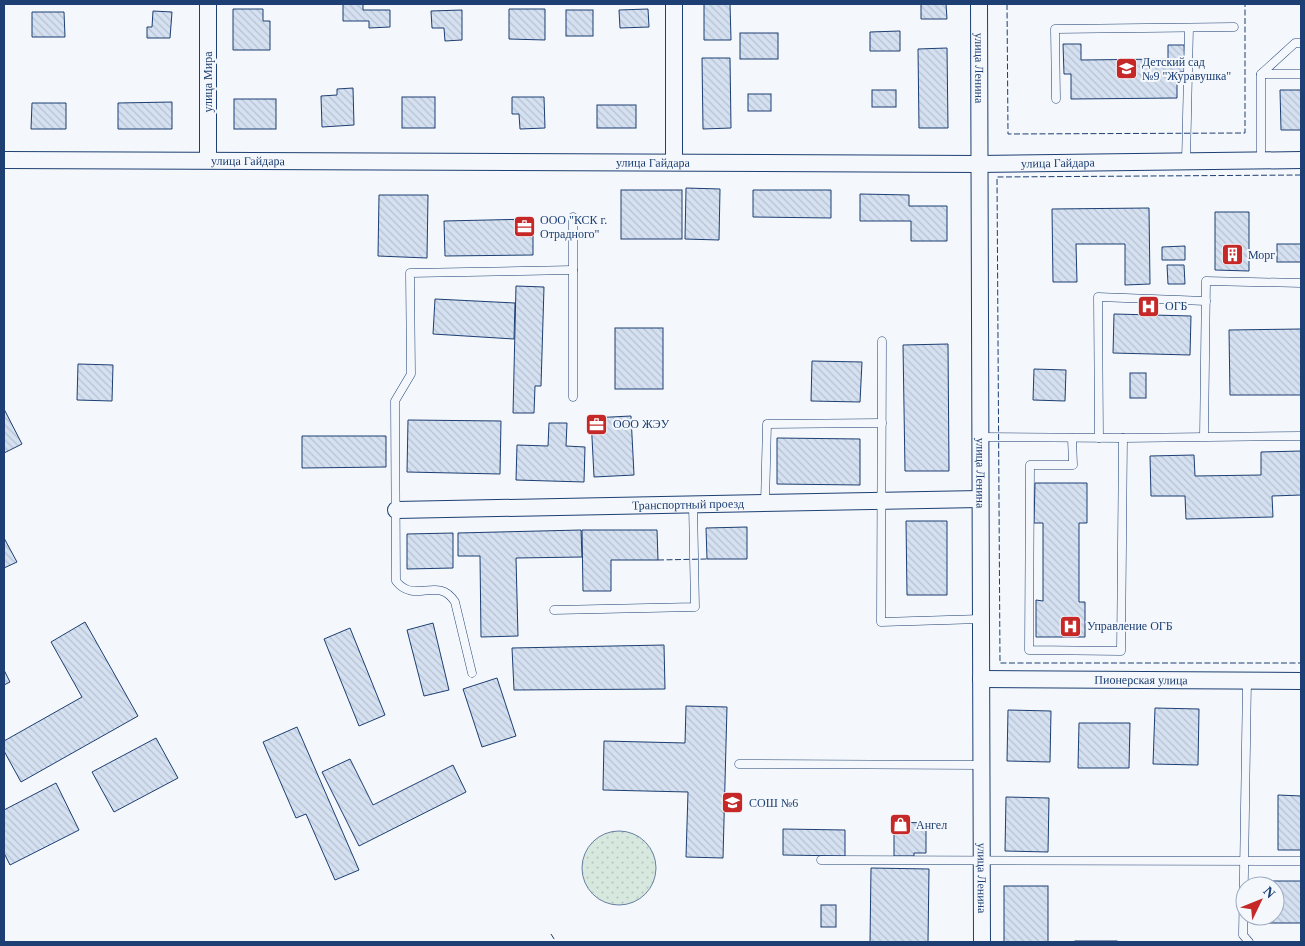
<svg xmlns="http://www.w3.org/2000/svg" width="1305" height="946" viewBox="0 0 1305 946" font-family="'Times New Roman',serif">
	<defs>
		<pattern id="grass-dots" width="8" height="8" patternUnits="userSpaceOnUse" patternTransform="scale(1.25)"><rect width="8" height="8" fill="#d7e8df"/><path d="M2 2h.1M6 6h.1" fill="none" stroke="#b8c8c3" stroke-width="1.8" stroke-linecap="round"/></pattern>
		<pattern id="building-back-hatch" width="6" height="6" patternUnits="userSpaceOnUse" patternTransform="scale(1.25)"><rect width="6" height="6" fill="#d5e0f0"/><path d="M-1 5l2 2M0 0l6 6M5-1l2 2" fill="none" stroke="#b6c1d1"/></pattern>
	</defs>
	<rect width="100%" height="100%" fill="#f4f7fb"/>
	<!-- grass -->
	<circle fill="url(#grass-dots)" stroke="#687fa3" cx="619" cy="868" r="37"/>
	<!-- building -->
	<g fill="url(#building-back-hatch)" stroke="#1d3f73">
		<path d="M 343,4 L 363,4 L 363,10 L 390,10 L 390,27 L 369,28 L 369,21 L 343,21 Z"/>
		<path d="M 704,4 L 730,4 L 731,40 L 704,40 Z"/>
		<path d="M 921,4 L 946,4 L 947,19 L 921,19 Z"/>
		<path d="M 233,9 L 263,9 L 263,21 L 270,21 L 270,50 L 233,50 Z"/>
		<path d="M 509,9 L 545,9 L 545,40 L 509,39 Z"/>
		<path d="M 648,9 L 649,27 L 620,28 L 619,10 Z"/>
		<path d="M 462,10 L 462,40 L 445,41 L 444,28 L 432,28 L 431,11 Z"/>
		<rect x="566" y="10" width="27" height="26"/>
		<path d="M 153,11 L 172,12 L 170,38 L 147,38 L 147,27 L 152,27 Z"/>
		<path d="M 32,12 L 64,12 L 65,37 L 32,37 Z"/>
		<path d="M 900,31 L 900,51 L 870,51 L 870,32 Z"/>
		<rect x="740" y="33" width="38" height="26"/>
		<path d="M 1063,44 L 1081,44 L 1081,60 L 1168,59 L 1168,45 L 1184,45 L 1185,72 L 1177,72 L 1177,98 L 1071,99 L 1071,74 L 1064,74 Z"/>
		<path d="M 947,48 L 948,128 L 919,128 L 918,49 Z"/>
		<path d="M 702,58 L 730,58 L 731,128 L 703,129 Z"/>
		<path d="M 353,88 L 354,125 L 322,127 L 321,96 L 337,95 L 337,89 Z"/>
		<rect x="872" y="90" width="24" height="17"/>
		<path d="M 1280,90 L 1301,90 L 1301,130 L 1281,130 Z"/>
		<rect x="748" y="94" width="23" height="17"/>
		<rect x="402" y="97" width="33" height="31"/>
		<path d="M 512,97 L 544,97 L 545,128 L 520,129 L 519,114 L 512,114 Z"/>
		<rect x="234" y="99" width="42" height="30"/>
		<path d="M 172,102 L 172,129 L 118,129 L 118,103 Z"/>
		<path d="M 32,103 L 66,103 L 66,129 L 31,129 Z"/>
		<rect x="597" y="105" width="39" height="23"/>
		<path d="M 686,188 L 720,189 L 719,240 L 685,239 Z"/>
		<rect x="621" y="190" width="61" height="49"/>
		<path d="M 753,190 L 831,190 L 831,218 L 753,217 Z"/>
		<path d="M 860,194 L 909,195 L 909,206 L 947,206 L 947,241 L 911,241 L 911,221 L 860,221 Z"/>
		<path d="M 379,195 L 428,195 L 427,258 L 378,256 Z"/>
		<path d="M 1149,208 L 1150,284 L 1125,285 L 1125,244 L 1076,244 L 1077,282 L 1053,282 L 1052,209 Z"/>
		<path d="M 1215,212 L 1249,212 L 1249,271 L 1215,270 Z"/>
		<path d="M 533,219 L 533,255 L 445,256 L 444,221 Z"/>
		<rect x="1277" y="244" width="24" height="18"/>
		<path d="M 1185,246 L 1185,260 L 1162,260 L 1162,247 Z"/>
		<path d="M 1167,265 L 1184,265 L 1185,284 L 1168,284 Z"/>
		<path d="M 516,286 L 544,287 L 541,386 L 535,386 L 534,413 L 513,413 Z"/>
		<path d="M 435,299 L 515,303 L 514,339 L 433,334 Z"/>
		<path d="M 1114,314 L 1191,316 L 1190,355 L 1113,353 Z"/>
		<rect x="615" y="328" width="48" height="61"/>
		<path d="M 1301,329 L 1301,395 L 1230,395 L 1229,330 Z"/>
		<path d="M 948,344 L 949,471 L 905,471 L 903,345 Z"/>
		<path d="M 812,361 L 862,362 L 860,402 L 811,401 Z"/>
		<path d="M 78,364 L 113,365 L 112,401 L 77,400 Z"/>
		<path d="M 1034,369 L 1066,370 L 1065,401 L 1033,400 Z"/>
		<rect x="1130" y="373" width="16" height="25"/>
		<path d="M 4,409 L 22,444 L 4,453 Z"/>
		<path d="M 631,416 L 634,475 L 594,477 L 591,418 Z"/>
		<path d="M 408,420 L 501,421 L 500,474 L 407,472 Z"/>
		<path d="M 549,423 L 567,423 L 566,446 L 585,447 L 584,482 L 516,480 L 517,445 L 548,446 Z"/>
		<path d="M 302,436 L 386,436 L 386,467 L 302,468 Z"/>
		<path d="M 777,438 L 860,439 L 860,485 L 777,484 Z"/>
		<path d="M 1301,451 L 1301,495 L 1272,496 L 1273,517 L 1186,519 L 1185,496 L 1151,496 L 1150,456 L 1194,455 L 1195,476 L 1261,475 L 1261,452 Z"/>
		<path d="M 1035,483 L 1087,483 L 1087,523 L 1079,523 L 1079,602 L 1085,602 L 1085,637 L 1036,637 L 1036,600 L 1043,601 L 1043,523 L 1034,523 Z"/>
		<path d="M 906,521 L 947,521 L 947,595 L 907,595 Z"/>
		<path d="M 747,527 L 747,559 L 707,559 L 706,528 Z"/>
		<path d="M 581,530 L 582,557 L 516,558 L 518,636 L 481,637 L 480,556 L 458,556 L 458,533 Z"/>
		<path d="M 582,530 L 657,530 L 658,560 L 611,560 L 611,591 L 583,591 Z"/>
		<path d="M 453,533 L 453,568 L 407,569 L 407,534 Z"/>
		<path d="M 4,538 L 17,562 L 4,568 Z"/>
		<path d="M 85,622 L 138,716 L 21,782 L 4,751 L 4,741 L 82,697 L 51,642 Z"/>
		<path d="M 433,623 L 449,690 L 424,696 L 407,630 Z"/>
		<path d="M 350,628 L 385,715 L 359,726 L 324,639 Z"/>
		<path d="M 664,645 L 665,689 L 514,690 L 512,648 Z"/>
		<path d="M 4,670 L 10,682 L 4,685 Z"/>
		<path d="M 497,678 L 516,736 L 482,747 L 463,689 Z"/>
		<path d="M 686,706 L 727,707 L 723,858 L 686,857 L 688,792 L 603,790 L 604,741 L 685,743 Z"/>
		<path d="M 1155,708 L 1199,709 L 1198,765 L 1153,764 Z"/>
		<path d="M 1008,710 L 1051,711 L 1050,762 L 1007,761 Z"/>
		<path d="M 1079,723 L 1130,723 L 1129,768 L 1078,768 Z"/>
		<path d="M 297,727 L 359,870 L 335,880 L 306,814 L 296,818 L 263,742 Z"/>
		<path d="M 156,738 L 178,778 L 114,812 L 92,772 Z"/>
		<path d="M 350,759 L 373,805 L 453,765 L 466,792 L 359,846 L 322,772 Z"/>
		<path d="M 56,783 L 79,830 L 10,865 L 4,853 L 4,810 Z"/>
		<path d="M 1278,795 L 1301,796 L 1301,850 L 1278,850 Z"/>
		<path d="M 1006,797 L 1049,798 L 1048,852 L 1005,851 Z"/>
		<path d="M 894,822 L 926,823 L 926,853 L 914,853 L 914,856 L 894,856 Z"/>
		<path d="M 783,829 L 845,830 L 845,856 L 783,855 Z"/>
		<path d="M 871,868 L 929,869 L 928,942 L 870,942 Z"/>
		<path d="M 1252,881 L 1301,881 L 1301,923 L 1252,923 L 1252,916 L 1275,916 L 1275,886 L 1252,886 Z"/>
		<rect x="1004" y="886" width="44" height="56"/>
		<rect x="821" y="905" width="15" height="22"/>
		<rect x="1075" y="941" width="42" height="1"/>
	</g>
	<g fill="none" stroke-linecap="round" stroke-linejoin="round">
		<defs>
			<g id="lane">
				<path d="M 1261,74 L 1301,74"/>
				<path d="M 1056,99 L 1055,29 L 1234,27"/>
				<path d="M 1261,160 L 1261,74 L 1295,43 L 1301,43"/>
				<path d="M 1186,161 L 1189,28"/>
				<path d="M 573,217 L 573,397"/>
				<path d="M 882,341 L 881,622 L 981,619"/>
				<path d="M 1204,436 L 1206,281 L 1301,283"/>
				<path d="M 980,437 L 1123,438 L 1301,436"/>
				<path d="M 1072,438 L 1073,465 L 1030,465 L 1029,650 L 1121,651 L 1123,438"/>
				<path d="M 1099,438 L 1098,297 L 1206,301"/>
				<path d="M 765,503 L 767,424 L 882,423"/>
				<path d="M 554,610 L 695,607 L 693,504"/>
				<path d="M 472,673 L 455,602 C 438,575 415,605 396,581 L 395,401 L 411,374 L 410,273 L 573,270"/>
				<path d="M 1247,681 L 1243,935 L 1249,942"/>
				<path d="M 739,764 L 981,765"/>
				<path d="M 821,860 L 1301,861"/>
			</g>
			<g id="street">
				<path id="s1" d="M 979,4 L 982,942"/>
				<path d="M 208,159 L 208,4"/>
				<path id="s2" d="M 4,160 L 978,164 L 1301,160"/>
				<path d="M 674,162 L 674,4"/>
				<path id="s3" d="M 396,510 L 980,499"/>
				<path id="s4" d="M 981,679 L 1301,681"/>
			</g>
		</defs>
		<!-- lane casing -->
		<use href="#lane" stroke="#1d3f73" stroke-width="9"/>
		<!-- street casing -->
		<use href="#street" stroke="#1d3f73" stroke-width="18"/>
		<!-- lane -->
		<use href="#lane" stroke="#f4f7fb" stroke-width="8"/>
		<!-- street -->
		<use href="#street" stroke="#f4f7fb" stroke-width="16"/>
		<!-- fence -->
		<g stroke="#1d3f73" stroke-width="1" stroke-dasharray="6 2.5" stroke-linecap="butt">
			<path d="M 1007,4 L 1008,134 L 1245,133 L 1245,4"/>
			<path d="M 1301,175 L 997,177 L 1000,663 L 1301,663"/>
			<path d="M 658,560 L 707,559"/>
			<path d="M 551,934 L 556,942"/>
		</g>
	</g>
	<!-- icons -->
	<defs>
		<symbol id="school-square" viewBox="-11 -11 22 22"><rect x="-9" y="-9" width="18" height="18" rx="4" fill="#c62828" stroke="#f4f7fb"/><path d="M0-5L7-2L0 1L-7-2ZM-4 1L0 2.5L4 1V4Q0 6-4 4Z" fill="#fff"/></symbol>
		<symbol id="office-square" viewBox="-11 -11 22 22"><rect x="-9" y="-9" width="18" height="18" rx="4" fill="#c62828" stroke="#f4f7fb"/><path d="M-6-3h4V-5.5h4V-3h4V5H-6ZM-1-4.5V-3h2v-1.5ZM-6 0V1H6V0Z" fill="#fff"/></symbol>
		<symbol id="building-square" viewBox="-11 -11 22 22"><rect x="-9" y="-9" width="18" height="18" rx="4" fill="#c62828" stroke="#f4f7fb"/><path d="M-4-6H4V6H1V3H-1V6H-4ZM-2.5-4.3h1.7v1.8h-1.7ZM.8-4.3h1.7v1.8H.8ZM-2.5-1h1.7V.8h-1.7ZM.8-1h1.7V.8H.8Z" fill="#fff"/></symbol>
		<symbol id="hospital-square" viewBox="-11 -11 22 22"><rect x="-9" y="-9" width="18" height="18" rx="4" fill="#c62828" stroke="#f4f7fb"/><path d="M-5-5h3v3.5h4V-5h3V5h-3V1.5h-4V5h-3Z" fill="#fff"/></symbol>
		<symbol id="shop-square" viewBox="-11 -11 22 22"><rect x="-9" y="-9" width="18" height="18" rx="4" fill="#c62828" stroke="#f4f7fb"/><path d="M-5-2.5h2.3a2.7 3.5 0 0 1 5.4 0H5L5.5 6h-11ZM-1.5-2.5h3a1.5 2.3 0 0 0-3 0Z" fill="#fff"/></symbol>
	</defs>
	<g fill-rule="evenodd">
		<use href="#school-square" x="1114" y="56" width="25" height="25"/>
		<use href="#office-square" x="512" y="214" width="25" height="25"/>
		<use href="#building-square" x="1220" y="242" width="25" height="25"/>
		<use href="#hospital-square" x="1136" y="294" width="25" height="25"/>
		<use href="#office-square" x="584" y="412" width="25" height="25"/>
		<use href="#hospital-square" x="1058" y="614" width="25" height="25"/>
		<use href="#school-square" x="720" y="790" width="25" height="25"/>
		<use href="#shop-square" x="888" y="812" width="25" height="25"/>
	</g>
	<g text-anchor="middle" stroke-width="4" stroke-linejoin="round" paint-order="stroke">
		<!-- poi labels -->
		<g font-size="12" fill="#1d3f73" stroke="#f4f7fb" text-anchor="start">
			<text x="1142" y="66">Детский сад<tspan x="1142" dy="14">№9 "Журавушка"</tspan></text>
			<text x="540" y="224">ООО "КСК г.<tspan x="540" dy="14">Отрадного"</tspan></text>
			<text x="1248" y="259">Морг</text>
			<text x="1165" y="310">ОГБ</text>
			<text x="613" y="428">ООО ЖЭУ</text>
			<text x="1087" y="630">Управление ОГБ</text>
			<text x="749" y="807">СОШ №6</text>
			<text x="916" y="829">Ангел</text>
		</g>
		<!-- street labels -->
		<g font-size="12" fill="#1d3f73" stroke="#f4f7fb">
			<text dy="4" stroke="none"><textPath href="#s1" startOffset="64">улица Ленина</textPath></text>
			<text transform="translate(208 82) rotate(-90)" y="4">улица Мира</text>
			<text dy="4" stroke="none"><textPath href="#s2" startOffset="244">улица Гайдара</textPath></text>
			<text dy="4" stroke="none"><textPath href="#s2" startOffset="649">улица Гайдара</textPath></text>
			<text dy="4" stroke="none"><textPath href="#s2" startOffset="1054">улица Гайдара</textPath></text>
			<text dy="4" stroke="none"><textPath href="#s1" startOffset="469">улица Ленина</textPath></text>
			<text dy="4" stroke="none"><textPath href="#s3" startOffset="292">Транспортный проезд</textPath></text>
			<text dy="4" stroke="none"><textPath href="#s4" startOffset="160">Пионерская улица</textPath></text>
			<text dy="4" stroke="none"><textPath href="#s1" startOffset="874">улица Ленина</textPath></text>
		</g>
	</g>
	<!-- border -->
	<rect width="1305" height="946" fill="none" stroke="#1d3f73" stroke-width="10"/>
	<!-- north arrow -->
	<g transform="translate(1260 901) rotate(47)"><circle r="24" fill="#f4f7fb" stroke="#9eadc5"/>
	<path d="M0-4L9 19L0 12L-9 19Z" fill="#c62828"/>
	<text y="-8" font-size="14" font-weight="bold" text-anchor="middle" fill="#1d3f73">N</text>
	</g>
</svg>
